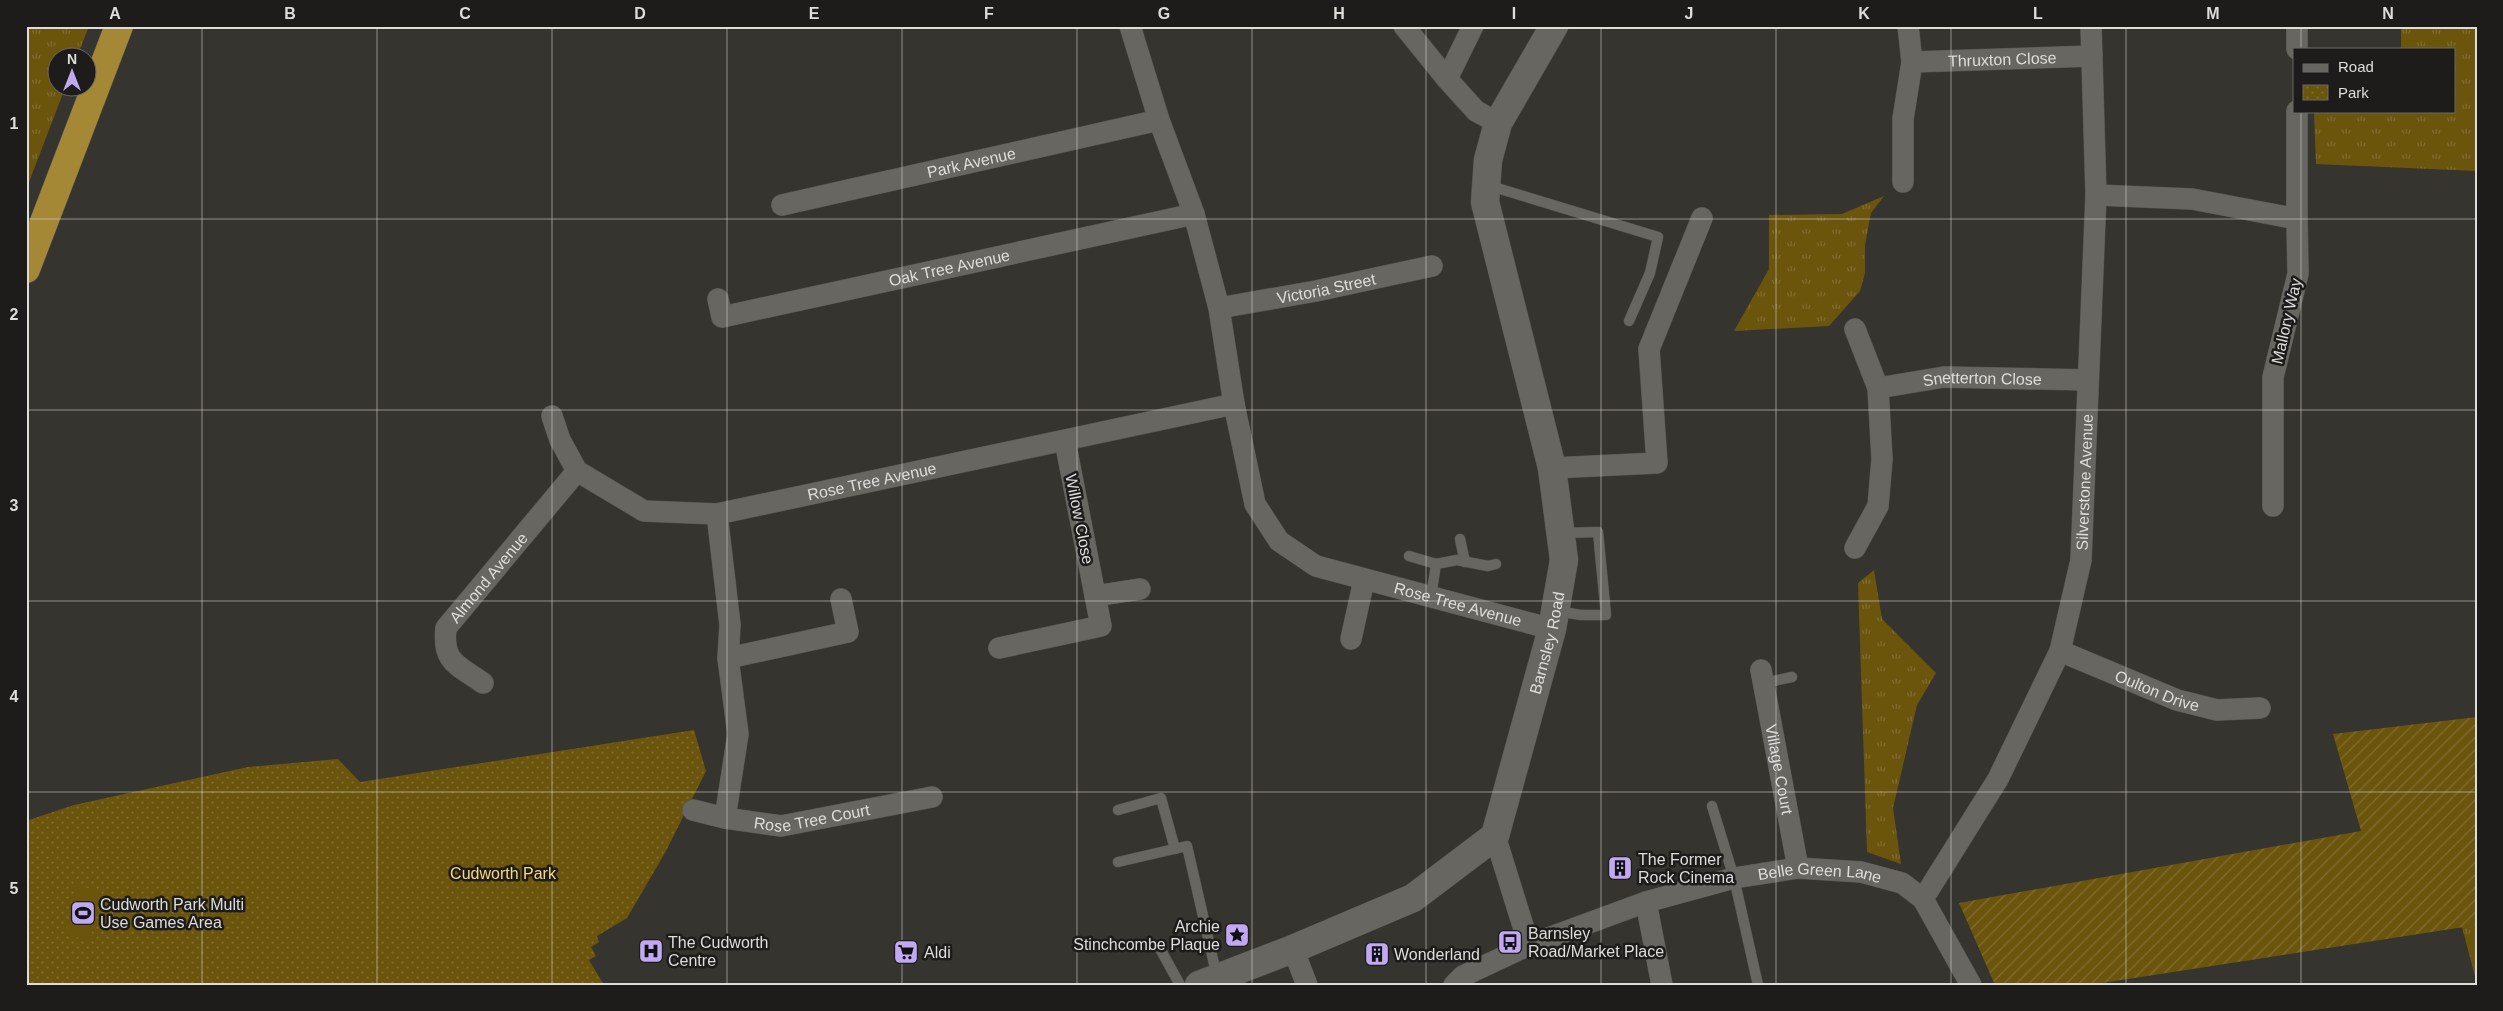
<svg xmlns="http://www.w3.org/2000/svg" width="2503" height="1011" viewBox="0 0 2503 1011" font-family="Helvetica,sans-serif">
	<defs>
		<pattern id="grass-tufts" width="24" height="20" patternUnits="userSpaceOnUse" patternTransform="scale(1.25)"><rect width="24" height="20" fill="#6b550d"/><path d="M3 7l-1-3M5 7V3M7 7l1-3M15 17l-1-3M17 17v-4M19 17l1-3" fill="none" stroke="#806d30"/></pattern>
		<pattern id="park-dots" width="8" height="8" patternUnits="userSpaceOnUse" patternTransform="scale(1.25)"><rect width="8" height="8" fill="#6b550d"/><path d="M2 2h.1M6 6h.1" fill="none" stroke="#806d30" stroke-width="1.8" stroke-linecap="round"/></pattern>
		<pattern id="garden-furrows" width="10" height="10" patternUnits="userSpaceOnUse" patternTransform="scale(1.25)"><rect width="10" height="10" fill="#6b550d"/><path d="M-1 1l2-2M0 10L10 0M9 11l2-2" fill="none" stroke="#806d30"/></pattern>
	</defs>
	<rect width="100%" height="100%" fill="#36342f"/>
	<!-- grass -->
	<g fill="url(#grass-tufts)">
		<path d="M 26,26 L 89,26 L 77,57 L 58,58 L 58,88 L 65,88 L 26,190 Z"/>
		<path d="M 2401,26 L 2477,26 L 2477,171 L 2316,164 L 2314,111 L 2454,111 L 2454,49 L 2401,49 Z"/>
		<path d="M 1884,196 L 1871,213 L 1865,245 L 1865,273 L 1860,291 L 1829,326 L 1734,331 L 1769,269 L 1769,215 L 1842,214 Z"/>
		<path d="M 1874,570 L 1882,619 L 1936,673 L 1917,705 L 1893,808 L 1901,864 L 1867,852 L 1858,583 Z"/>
		<path d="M 2477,925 L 2477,984 L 2462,927 Z"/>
	</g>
	<!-- park -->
	<path fill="url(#park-dots)" d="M 694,730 L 706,771 L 666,851 L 627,918 L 597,936 L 599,942 L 591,947 L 596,956 L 589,960 L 604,985 L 26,985 L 26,821 L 74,805 L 248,767 L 338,759 L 360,782 Z"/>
	<!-- garden -->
	<path fill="url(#garden-furrows)" d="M 2477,717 L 2477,925 L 2089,985 L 1995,985 L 1959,903 L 2361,831 L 2333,734 Z"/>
	<!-- pitch -->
	<path fill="#6b550d" d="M 76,886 L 101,891 L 90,940 L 66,935 Z"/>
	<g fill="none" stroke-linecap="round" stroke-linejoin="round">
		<defs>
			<g id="lane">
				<path d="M 1487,185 L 1658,237 L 1650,273 L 1629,321"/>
				<path d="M 1460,539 L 1465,562"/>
				<path d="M 1409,556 L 1436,564"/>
				<path d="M 1431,597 L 1436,564 L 1457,560 L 1488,566 L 1496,564"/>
				<path d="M 1556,611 L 1581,615 L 1606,615 L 1598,532 L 1561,533"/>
				<path d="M 1764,683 L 1792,677"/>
				<path d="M 1712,806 L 1734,878 L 1758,985"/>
				<path d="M 1118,810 L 1161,798 L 1175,849"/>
				<path d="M 1118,862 L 1187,846 L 1217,977"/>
				<path d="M 1158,945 L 1180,985"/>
			</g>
			<g id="street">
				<path id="s1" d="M 1130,26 L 1159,120 L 1194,214 L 1219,308 L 1234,404 L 1255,504 L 1279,541 L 1316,566 L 1552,629"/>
				<path d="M 1404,26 L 1447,79"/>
				<path d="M 1473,26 L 1447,79 L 1476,111 L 1498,123"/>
				<path d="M 1908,26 L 1912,62"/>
				<path d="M 2297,26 L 2297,49"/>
				<path d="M 2297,111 L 2297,219"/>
				<path id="s2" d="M 1903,182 L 1903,119 L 1912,62 L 2092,56"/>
				<path d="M 2096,195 L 2192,199 L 2297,219 L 2298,274 L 2273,377 L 2273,506"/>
				<path id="s3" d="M 782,205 L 1159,120"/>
				<path id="s4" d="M 718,299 L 722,317 L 1194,214"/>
				<path id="s5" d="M 1219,308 L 1316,291 L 1432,266"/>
				<path d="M 1855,329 L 1878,388 L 1882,459 L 1878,506 L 1855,548"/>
				<path id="s6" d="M 1878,388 L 1944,377 L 2088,380"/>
				<path id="s7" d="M 552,416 L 560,440 L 577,471 L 644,511 L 717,514 L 1234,404"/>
				<path d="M 1552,468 L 1657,463 L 1649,349 L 1702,218"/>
				<path d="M 717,514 L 730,625 L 728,658 L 738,734 L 725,818"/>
				<path d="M 1095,596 L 1140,589"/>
				<path d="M 1351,639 L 1364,580"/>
				<path d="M 999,648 L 1101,626 L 1065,441"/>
				<path id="s8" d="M 2060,651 L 2177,700 L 2217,710 L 2260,708"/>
				<path d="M 728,658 L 848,632 L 841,599"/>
				<path id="s9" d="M 1761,670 L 1798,868"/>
				<path id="s10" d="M 483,683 C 458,665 442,663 446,628 L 577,471"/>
				<path id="s11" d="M 693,810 L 725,818 L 781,826 L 932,797"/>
				<path d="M 1495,836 L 1529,945"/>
				<path id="s12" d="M 1923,899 L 1998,779 L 2060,651 L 2081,560 L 2096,195 L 2091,26"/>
				<path d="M 1646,902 L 1662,985"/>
				<path d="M 1293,949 L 1307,985"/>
				<path id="s13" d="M 1454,985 L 1463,976 L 1529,945 L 1646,902 L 1734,878 L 1798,868 L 1861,872 L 1902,883 L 1923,899 L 1971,985"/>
			</g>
			<g id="secondary">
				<path id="s14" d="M 1199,985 L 1293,949 L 1413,898 L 1495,836 L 1552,629 L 1564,560 L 1552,468 L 1485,202 L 1488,160 L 1498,123 L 1554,26"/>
			</g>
			<path id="highway" d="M 26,269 L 119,26"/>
		</defs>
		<!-- lane casing -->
		<use href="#lane" stroke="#54524e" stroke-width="11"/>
		<!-- street casing -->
		<use href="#street" stroke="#54524e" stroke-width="22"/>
		<!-- secondary casing -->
		<use href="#secondary" stroke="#54524e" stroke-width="29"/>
		<!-- highway casing -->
		<use href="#highway" stroke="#54524e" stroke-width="29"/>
		<!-- lane -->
		<use href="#lane" stroke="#686661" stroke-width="10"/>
		<!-- street -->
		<use href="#street" stroke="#686661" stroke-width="21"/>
		<!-- secondary -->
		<use href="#secondary" stroke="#686661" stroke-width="28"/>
		<!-- highway -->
		<use href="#highway" stroke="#a58836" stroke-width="28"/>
	</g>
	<!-- grid -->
	<path fill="none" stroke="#deddda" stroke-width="1" stroke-opacity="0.55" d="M 202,26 L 202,985M 377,26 L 377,985M 552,26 L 552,985M 727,26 L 727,985M 902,26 L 902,985M 1077,26 L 1077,985M 1252,26 L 1252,985M 1426,26 L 1426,985M 1601,26 L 1601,985M 1776,26 L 1776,985M 1951,26 L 1951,985M 2126,26 L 2126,985M 2301,26 L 2301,49M 2301,111 L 2301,985M 26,219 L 2477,219M 26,410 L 2477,410M 26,601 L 2477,601M 26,792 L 2477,792"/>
	<!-- icons -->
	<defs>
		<symbol id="building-square" viewBox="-11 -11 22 22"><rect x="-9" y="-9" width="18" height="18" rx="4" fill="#c1a8f3" stroke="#1d1c1a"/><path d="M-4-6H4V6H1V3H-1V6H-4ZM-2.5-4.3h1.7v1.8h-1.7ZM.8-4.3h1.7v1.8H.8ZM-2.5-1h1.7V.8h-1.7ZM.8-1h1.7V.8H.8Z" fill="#111"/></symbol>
		<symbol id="stadium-square" viewBox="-11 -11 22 22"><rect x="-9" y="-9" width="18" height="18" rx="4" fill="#c1a8f3" stroke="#1d1c1a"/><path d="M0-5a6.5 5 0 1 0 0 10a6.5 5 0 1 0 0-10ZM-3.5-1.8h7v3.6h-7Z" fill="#111"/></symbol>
		<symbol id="sight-square" viewBox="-11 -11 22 22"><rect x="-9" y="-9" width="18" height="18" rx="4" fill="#c1a8f3" stroke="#1d1c1a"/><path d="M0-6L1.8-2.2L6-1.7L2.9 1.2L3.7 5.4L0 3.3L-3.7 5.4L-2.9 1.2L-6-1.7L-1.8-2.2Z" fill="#111"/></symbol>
		<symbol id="bus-square" viewBox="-11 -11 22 22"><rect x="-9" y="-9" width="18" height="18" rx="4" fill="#c1a8f3" stroke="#1d1c1a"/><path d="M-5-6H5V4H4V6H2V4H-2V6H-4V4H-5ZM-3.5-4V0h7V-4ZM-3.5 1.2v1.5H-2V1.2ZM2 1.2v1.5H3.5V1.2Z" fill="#111"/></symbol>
		<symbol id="hospital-square" viewBox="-11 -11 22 22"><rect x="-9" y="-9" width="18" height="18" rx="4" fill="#c1a8f3" stroke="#1d1c1a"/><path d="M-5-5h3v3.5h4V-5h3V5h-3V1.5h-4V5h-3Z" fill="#111"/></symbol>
		<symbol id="supermarket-square" viewBox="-11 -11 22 22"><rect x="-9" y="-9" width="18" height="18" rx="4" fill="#c1a8f3" stroke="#1d1c1a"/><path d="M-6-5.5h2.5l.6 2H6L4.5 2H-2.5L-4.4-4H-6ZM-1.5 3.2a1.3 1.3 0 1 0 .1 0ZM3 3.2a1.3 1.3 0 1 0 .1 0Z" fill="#111"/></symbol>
	</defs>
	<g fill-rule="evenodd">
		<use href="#building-square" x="1606" y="854" width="28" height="28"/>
		<use href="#stadium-square" x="69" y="899" width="28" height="28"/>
		<use href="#sight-square" x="1223" y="921" width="28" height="28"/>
		<use href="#bus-square" x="1496" y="928" width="28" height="28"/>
		<use href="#hospital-square" x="637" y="937" width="28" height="28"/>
		<use href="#supermarket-square" x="892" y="938" width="28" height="28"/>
		<use href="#building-square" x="1363" y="940" width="28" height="28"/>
	</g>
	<g text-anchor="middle" stroke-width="5" stroke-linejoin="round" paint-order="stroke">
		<!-- street labels -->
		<g font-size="16" fill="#deddda" stroke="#1d1c1a">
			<text dy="6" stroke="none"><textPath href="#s2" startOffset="211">Thruxton Close</textPath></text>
			<text dy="6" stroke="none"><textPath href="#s3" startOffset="194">Park Avenue</textPath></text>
			<text dy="6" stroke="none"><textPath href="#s4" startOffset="251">Oak Tree Avenue</textPath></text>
			<text dy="6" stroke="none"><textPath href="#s5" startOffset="109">Victoria Street</textPath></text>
			<text transform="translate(2286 321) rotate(-77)" y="6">Mallory Way</text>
			<text dy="6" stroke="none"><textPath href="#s6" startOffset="105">Snetterton Close</textPath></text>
			<text dy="6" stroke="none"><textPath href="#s7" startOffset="370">Rose Tree Avenue</textPath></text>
			<text dy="6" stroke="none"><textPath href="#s12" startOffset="455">Silverstone Avenue</textPath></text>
			<text transform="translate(1080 519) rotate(79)" y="6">Willow Close</text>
			<text dy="6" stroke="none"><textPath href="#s10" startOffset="138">Almond Avenue</textPath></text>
			<text dy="6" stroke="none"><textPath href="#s1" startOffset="731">Rose Tree Avenue</textPath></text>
			<text dy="6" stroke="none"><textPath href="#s14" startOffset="534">Barnsley Road</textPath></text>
			<text dy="6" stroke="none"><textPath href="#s8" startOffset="105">Oulton Drive</textPath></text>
			<text dy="6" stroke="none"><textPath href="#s9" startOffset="101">Village Court</textPath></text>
			<text dy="6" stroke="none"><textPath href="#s11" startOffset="121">Rose Tree Court</textPath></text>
			<text dy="6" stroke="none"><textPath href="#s13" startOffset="388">Belle Green Lane</textPath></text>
		</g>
		<!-- poi labels -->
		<g font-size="16" fill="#deddda" stroke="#1d1c1a" text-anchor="start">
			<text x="1638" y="865">The Former<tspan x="1638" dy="18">Rock Cinema</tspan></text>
			<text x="100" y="910">Cudworth Park Multi<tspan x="100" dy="18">Use Games Area</tspan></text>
			<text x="1220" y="932" text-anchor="end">Archie<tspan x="1220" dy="18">Stinchcombe Plaque</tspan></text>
			<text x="1528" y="939">Barnsley<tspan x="1528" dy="18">Road/Market Place</tspan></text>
			<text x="668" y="948">The Cudworth<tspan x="668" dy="18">Centre</tspan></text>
			<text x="924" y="958">Aldi</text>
			<text x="1394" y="960">Wonderland</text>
		</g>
		<!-- park labels -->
		<g font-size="16" fill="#fbd87a" stroke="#1d1c1a">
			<text x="503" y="879">Cudworth Park</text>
		</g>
	</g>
	<!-- border -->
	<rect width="2503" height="1011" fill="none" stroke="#1d1c1a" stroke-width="55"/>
	<!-- legend -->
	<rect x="2293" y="48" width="162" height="65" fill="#1d1c1a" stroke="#6a6967"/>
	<rect x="2303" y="64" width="25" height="8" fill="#686661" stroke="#6a6967"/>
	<text x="2338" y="72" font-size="15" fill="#deddda">Road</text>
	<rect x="2303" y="85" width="25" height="15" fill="url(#park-dots)" stroke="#6a6967"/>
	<text x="2338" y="98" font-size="15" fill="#deddda">Park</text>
	<!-- north arrow -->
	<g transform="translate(72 72)"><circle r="24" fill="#1d1c1a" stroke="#6a6967"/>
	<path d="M0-4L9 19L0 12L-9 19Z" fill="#c1a8f3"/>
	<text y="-8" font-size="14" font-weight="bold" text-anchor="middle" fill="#deddda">N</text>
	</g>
	<rect x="28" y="28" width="2448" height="956" fill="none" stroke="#deddda" stroke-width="2"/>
	<g font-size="16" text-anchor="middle" font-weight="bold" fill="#deddda">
		<text x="115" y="19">A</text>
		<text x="290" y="19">B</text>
		<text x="465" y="19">C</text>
		<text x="640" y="19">D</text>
		<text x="814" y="19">E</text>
		<text x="989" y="19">F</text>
		<text x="1164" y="19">G</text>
		<text x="1339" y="19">H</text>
		<text x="1514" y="19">I</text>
		<text x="1689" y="19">J</text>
		<text x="1864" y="19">K</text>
		<text x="2038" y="19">L</text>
		<text x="2213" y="19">M</text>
		<text x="2388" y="19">N</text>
		<text x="14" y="129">1</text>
		<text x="14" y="320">2</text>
		<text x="14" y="511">3</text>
		<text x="14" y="702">4</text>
		<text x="14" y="894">5</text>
	</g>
</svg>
